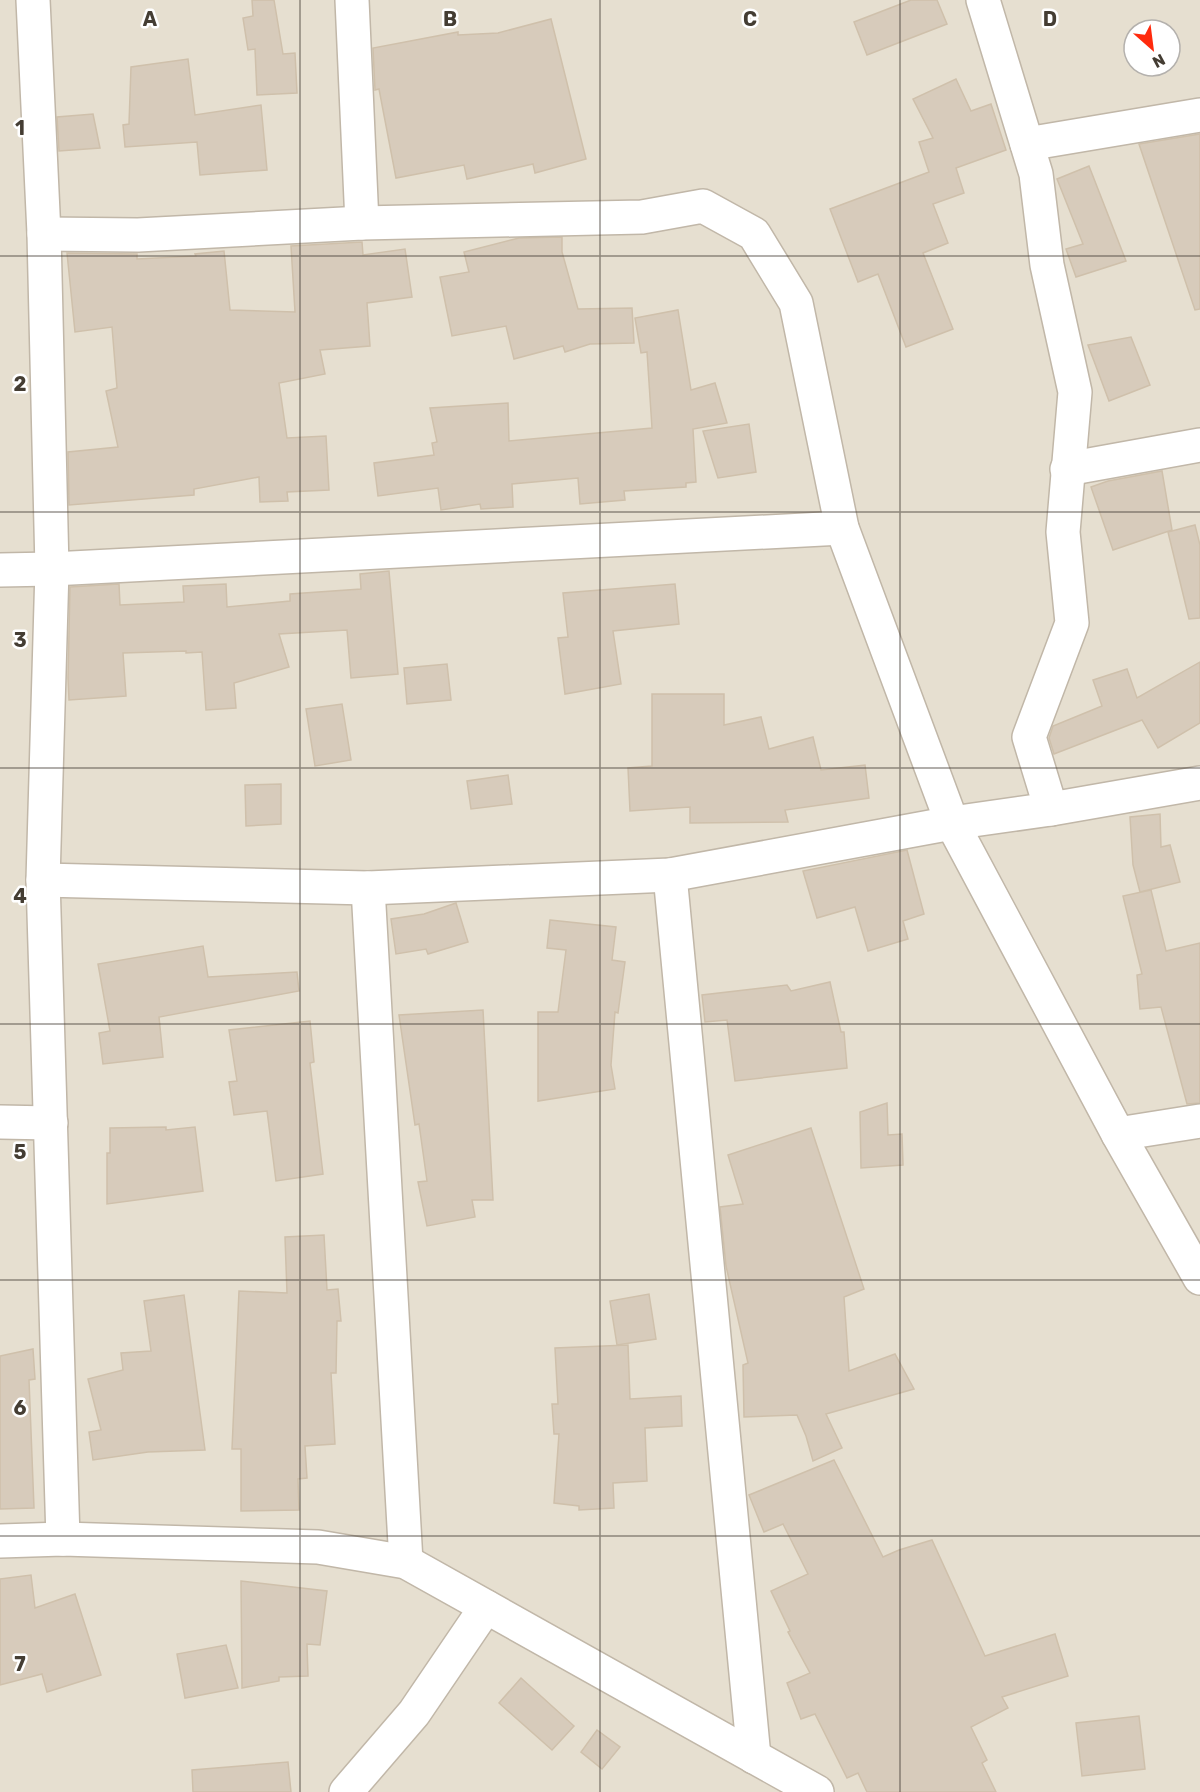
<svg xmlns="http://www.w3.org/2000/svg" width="1200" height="1792" viewBox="0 0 1200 1792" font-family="Rubik,sans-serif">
	<rect width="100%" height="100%" fill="#f2ede3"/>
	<!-- residential -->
	<path fill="#e6dfd0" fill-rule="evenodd" d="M 0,0 L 1200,0 L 1200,1792 L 0,1792 ZM 1134,30 L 1170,30 L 1170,66 L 1134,66 Z"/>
	<!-- building -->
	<g fill="#d7cbbb" stroke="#cfc0ab" stroke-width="1.5">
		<path d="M 252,0 L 274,0 L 283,54 L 295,53 L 297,93 L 257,95 L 255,49 L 248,50 L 243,18 L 253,16 Z"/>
		<path d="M 911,0 L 937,0 L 947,24 L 867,55 L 854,22 Z"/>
		<path d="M 551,19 L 586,159 L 535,173 L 533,164 L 467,179 L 464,165 L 396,178 L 379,89 L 375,90 L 373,48 L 458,32 L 458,35 L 498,33 Z"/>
		<path d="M 188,59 L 195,115 L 261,105 L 267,170 L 200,175 L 197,142 L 125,147 L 123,125 L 129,124 L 131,67 Z"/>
		<path d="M 956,79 L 971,111 L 991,104 L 1006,150 L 956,168 L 964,193 L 933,204 L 948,243 L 923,253 L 953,329 L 906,347 L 878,274 L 858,282 L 830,209 L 929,172 L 919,142 L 933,138 L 913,99 Z"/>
		<path d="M 93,114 L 100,148 L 59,151 L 57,117 Z"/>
		<path d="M 1200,134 L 1200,309 L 1195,310 L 1139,144 Z"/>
		<path d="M 1089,166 L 1126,261 L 1076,277 L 1066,249 L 1083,244 L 1057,179 Z"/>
		<path d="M 562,237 L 562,252 L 578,309 L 632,308 L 634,343 L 590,344 L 565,352 L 563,346 L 514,359 L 506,326 L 452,336 L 440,277 L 469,272 L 464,252 L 519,238 Z"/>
		<path d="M 362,242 L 363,255 L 405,249 L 412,297 L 367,303 L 370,346 L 320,350 L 325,374 L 279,383 L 287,438 L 326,436 L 329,490 L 287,492 L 288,501 L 260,502 L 259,477 L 194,489 L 194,495 L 69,505 L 68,452 L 118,447 L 106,391 L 117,388 L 112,327 L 75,332 L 67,253 L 137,254 L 137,259 L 196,256 L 195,254 L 224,251 L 230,310 L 295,312 L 291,246 Z"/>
		<path d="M 678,310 L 691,390 L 715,383 L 727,423 L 693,429 L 696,482 L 686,483 L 686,487 L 624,491 L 625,500 L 580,504 L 578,478 L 512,484 L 513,507 L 481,509 L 480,504 L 441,510 L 438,488 L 378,496 L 374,463 L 434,455 L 432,443 L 437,442 L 430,408 L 508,403 L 509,441 L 652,428 L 647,352 L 641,353 L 635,318 Z"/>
		<path d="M 1131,337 L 1150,385 L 1109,401 L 1088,345 Z"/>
		<path d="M 749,424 L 756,472 L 718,478 L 703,431 Z"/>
		<path d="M 1162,471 L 1172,530 L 1113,550 L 1091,487 L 1108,481 Z"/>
		<path d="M 1195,525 L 1200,545 L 1200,618 L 1189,619 L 1168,532 Z"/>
		<path d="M 389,571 L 398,674 L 351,678 L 347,630 L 279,634 L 289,667 L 234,683 L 236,708 L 206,710 L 202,652 L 186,653 L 186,651 L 123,653 L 126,696 L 69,700 L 68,678 L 70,587 L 119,584 L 120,605 L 184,602 L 183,586 L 226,584 L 227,607 L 290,601 L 290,594 L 361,589 L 360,574 Z"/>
		<path d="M 675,584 L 679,624 L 613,631 L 621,684 L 565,694 L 558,638 L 568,637 L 563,593 Z"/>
		<path d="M 1200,662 L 1200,723 L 1158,748 L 1142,720 L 1054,754 L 1049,738 L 1053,726 L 1102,706 L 1093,680 L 1127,669 L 1137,698 Z"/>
		<path d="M 447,664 L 451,700 L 407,704 L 404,668 Z"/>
		<path d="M 652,694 L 724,694 L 724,725 L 761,717 L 769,749 L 813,737 L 821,770 L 865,765 L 869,798 L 785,810 L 788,822 L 690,823 L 690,807 L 630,811 L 628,768 L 652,766 Z"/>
		<path d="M 342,704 L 351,760 L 315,766 L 306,709 Z"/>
		<path d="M 508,775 L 512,804 L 471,809 L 467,781 Z"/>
		<path d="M 281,784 L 281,824 L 246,826 L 245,785 Z"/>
		<path d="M 1160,814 L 1161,847 L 1170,845 L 1180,882 L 1140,892 L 1133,865 L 1130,817 Z"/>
		<path d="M 907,850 L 924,914 L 903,921 L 908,939 L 868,951 L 855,907 L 817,918 L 803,871 Z"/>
		<path d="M 1151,890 L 1166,951 L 1200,943 L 1200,1103 L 1187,1104 L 1161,1007 L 1140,1009 L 1137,975 L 1142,974 L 1123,896 Z"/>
		<path d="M 456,903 L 468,942 L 428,954 L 426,949 L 396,954 L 391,919 L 424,914 Z"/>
		<path d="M 550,920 L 616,927 L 612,960 L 625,962 L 618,1013 L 615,1012 L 611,1065 L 615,1089 L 538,1101 L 538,1012 L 558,1012 L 566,950 L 547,948 Z"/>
		<path d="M 203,946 L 208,977 L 297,972 L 299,991 L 159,1017 L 163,1057 L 103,1064 L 99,1033 L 110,1031 L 98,964 Z"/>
		<path d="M 830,982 L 841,1032 L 844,1032 L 847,1068 L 735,1081 L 727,1020 L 705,1022 L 702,995 L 787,985 L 791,991 Z"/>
		<path d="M 483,1010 L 493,1200 L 472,1200 L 475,1217 L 427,1226 L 418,1182 L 427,1181 L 419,1124 L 415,1125 L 399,1015 Z"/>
		<path d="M 310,1021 L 314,1062 L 310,1063 L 323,1174 L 276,1181 L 267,1111 L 234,1115 L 229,1082 L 237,1081 L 229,1030 Z"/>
		<path d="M 887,1103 L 888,1135 L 902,1134 L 903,1165 L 861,1168 L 860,1112 Z"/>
		<path d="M 166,1127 L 166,1130 L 195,1127 L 203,1191 L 107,1204 L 107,1153 L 110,1153 L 110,1128 Z"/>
		<path d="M 811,1128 L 864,1289 L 844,1297 L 849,1371 L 895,1354 L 914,1389 L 826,1414 L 842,1448 L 813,1461 L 806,1436 L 797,1415 L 744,1417 L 743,1365 L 748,1363 L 726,1266 L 720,1207 L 743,1204 L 728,1155 Z"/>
		<path d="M 324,1235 L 327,1290 L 338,1289 L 341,1321 L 337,1321 L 336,1373 L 331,1373 L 335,1444 L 305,1446 L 307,1478 L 298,1479 L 299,1510 L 241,1511 L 241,1449 L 232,1449 L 239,1291 L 287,1293 L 285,1237 Z"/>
		<path d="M 649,1294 L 656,1339 L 617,1345 L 610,1301 Z"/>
		<path d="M 184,1295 L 205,1450 L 148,1452 L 93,1460 L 89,1432 L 101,1430 L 88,1379 L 123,1370 L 121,1353 L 151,1351 L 144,1301 Z"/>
		<path d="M 628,1345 L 630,1399 L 681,1396 L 682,1426 L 645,1428 L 647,1481 L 613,1483 L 614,1508 L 579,1510 L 579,1506 L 554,1503 L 559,1434 L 554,1434 L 552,1404 L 558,1404 L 555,1348 Z"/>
		<path d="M 33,1349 L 35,1379 L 29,1380 L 34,1508 L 0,1509 L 0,1356 Z"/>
		<path d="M 834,1460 L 883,1557 L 899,1550 L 932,1540 L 985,1656 L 1055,1634 L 1068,1676 L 1002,1697 L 1008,1708 L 971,1727 L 987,1760 L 982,1763 L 996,1792 L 867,1792 L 858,1773 L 847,1778 L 815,1714 L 801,1719 L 787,1683 L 810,1673 L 788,1632 L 790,1631 L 771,1591 L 808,1574 L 783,1524 L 764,1532 L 749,1495 Z"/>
		<path d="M 31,1575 L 35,1608 L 75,1594 L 101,1675 L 47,1692 L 42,1674 L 0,1685 L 0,1579 Z"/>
		<path d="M 241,1581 L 327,1591 L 320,1645 L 307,1644 L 308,1676 L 279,1677 L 279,1681 L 242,1688 Z"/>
		<path d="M 226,1645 L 238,1688 L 185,1698 L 177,1654 Z"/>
		<path d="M 521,1678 L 574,1726 L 552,1750 L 499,1703 Z"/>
		<path d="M 1139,1716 L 1145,1769 L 1082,1776 L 1076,1723 Z"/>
		<path d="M 597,1730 L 620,1747 L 602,1769 L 581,1752 Z"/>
		<path d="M 288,1762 L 291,1792 L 193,1792 L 192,1770 Z"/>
	</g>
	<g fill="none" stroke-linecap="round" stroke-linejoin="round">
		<defs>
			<g id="street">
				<path d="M 33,0 L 44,234 L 52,569 L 43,880 L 63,1539"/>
				<path d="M 352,0 L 362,223"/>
				<path d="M 983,0 L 1036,174 L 1047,265 L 1075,392 L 1063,532 L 1072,623 L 1029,737 L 1051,809"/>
				<path d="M 1027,144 L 1200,115"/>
				<path d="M 44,234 L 138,235 L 362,223 L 642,217 L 703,206 L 754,234 L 796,303 L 842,528 L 952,823 L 1118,1134 L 1200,1278"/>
				<path d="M 1067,469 L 1200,445"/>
				<path d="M 0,570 L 52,569 L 842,528"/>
				<path d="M 670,875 L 754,1757"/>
				<path d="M 43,880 L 368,888 L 670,875 L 952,823 L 1051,809 L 1200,783"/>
				<path d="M 368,888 L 406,1562"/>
				<path d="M 0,1122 L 51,1123"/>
				<path d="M 1118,1134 L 1200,1121"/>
				<path d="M 0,1541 L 63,1539 L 318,1547 L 406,1562 L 817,1792"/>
				<path d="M 346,1792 L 414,1713 L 486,1607"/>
			</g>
		</defs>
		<!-- street casing -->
		<use href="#street" stroke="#c1b7a8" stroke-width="36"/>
		<!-- street -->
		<use href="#street" stroke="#fff" stroke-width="33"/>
	</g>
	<!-- grid -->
	<path fill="none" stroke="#443d33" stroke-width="1.5" stroke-opacity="0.55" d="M 300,0 L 300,1792M 600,0 L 600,1792M 900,0 L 900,1792M 0,256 L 1200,256M 0,512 L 1200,512M 0,768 L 1200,768M 0,1024 L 1200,1024M 0,1280 L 1200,1280M 0,1536 L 1200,1536"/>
	<g font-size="20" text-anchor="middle" font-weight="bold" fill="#443d33" stroke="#fff" stroke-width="5" stroke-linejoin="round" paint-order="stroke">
		<text x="150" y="26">A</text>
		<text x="450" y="26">B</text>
		<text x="750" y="26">C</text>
		<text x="1050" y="26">D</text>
		<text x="20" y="135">1</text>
		<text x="20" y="391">2</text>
		<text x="20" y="647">3</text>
		<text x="20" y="903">4</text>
		<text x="20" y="1159">5</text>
		<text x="20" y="1415">6</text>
		<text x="20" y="1671">7</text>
	</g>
	<!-- north arrow -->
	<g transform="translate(1152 48) rotate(152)"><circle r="28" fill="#ffffff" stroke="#b4b1ad" stroke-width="1.5"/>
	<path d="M0-4.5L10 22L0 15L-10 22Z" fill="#ff2a0d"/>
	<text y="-9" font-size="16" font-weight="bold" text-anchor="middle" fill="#443d33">N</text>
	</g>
</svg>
